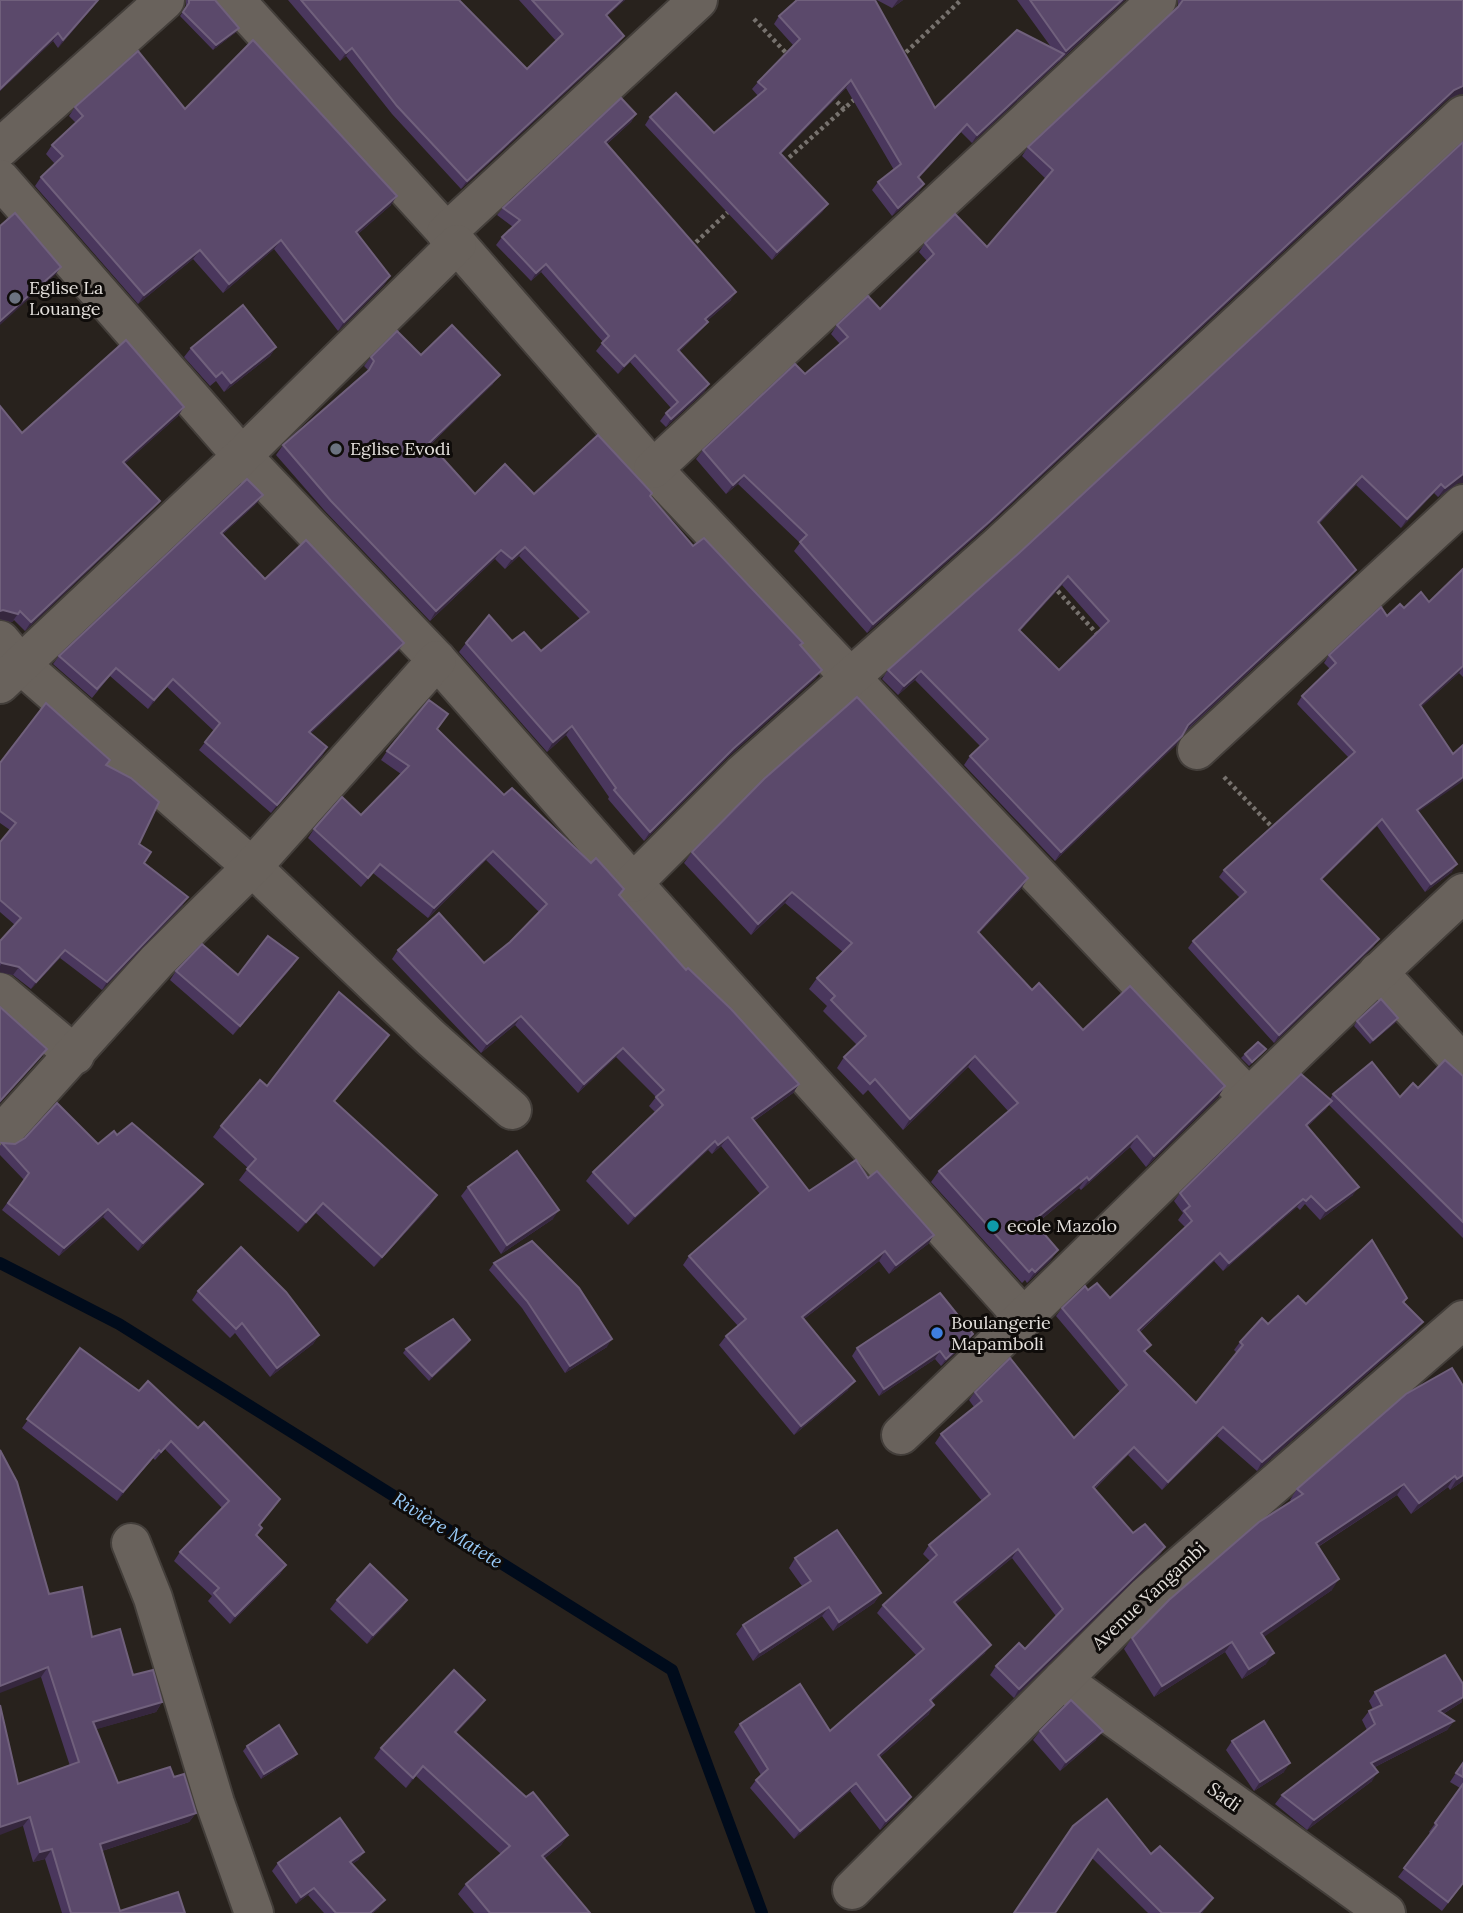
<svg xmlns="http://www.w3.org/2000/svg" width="1463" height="1913" viewBox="0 0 1463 1913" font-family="Lora,serif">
	<rect width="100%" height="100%" fill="#28221d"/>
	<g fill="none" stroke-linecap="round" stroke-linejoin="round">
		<!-- stream -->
		<path stroke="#000b1b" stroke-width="12" d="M 0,1263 L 119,1324 L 672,1670 L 762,1913"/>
		<defs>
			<g id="minor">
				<path d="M 235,0 L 457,244 L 653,469 L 1247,1096"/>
				<path d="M 0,148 L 165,0"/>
				<path d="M 0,179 L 242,456 L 437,660 L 633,883 L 1024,1318"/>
				<path d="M 446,233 L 698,0"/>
				<path d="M 653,469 L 1157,0"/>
				<path d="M 0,640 L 20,664 L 252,867 L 431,1038 L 512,1110"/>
				<path d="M 0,684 L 242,456 L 457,244"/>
				<path d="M 1197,750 L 1463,504"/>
				<path d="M 633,883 L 742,774 L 997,547 L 1463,115"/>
				<path d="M 1378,972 L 1463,1064"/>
				<path d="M 0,992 L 75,1055"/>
				<path d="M 4,1131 L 157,961 L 252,867 L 437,660"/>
				<path d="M 901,1435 C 1090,1256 1272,1070 1463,893"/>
				<path d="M 131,1543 L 153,1598 L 215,1803 L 254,1913"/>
				<path d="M 1062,1680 L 1386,1913"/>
				<path d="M 852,1890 L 1147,1595 L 1463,1320"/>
			</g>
		</defs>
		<!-- minor casing -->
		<use href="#minor" stroke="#433e3a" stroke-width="42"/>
		<!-- path -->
		<g stroke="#77726e" stroke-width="4.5" stroke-dasharray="3.5 3.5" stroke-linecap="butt">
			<path d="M 754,19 L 788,55"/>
			<path d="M 901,57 L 961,0"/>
			<path d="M 832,97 L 844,109"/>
			<path d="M 784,162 L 856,98"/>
			<path d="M 691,247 L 730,210"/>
			<path d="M 1053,586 L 1100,637"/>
			<path d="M 1224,777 L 1276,831"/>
		</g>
		<!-- minor -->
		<use href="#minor" stroke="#69625c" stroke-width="38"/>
	</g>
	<!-- wall -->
	<g fill="#4a375d" fill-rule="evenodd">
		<path d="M 0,0 L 93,7 L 58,48 L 53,41 L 0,91 Z"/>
		<path d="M 186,0 L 215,0 L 239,28 L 235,33 L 213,50 L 180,16 L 186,7 Z"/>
		<path d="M 288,0 L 459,0 L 527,69 L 556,41 L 519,0 L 625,0 L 607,16 L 624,36 L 618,44 L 461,189 L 392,114 L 346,56 L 340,61 Z"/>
		<path d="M 796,0 L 875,0 L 935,108 L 1051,47 L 1017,0 L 1125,0 L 972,143 L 961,132 L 919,178 L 919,192 L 892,216 L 872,190 L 878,182 L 894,170 L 846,88 L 781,154 L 828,204 L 822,212 L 772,260 L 645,125 L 650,117 L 714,133 L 758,96 L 752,89 L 758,82 L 793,45 L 774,24 L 779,16 Z"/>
		<path d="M 877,0 L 903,0 L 892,8 Z"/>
		<path d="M 1178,0 L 1463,0 L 1459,94 L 1448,99 L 982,531 L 867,633 L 794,551 L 800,543 L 738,484 L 726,494 L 696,459 L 703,450 L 805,374 L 840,344 L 831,334 L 837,325 L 880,309 L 927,261 L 919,252 L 925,243 L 987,247 L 1046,179 L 1022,156 L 1028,147 L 1178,7 Z"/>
		<path d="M 75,107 L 185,109 L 391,205 L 358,234 L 390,276 L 384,285 L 338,331 L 274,249 L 223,293 L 193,259 L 138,304 L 35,186 L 41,177 L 55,164 L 46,154 L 52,145 L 76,123 L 69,116 Z"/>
		<path d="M 636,114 L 631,122 L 607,144 L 731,300 L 707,321 L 708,322 L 702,329 L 679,352 L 709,384 L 704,392 L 666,427 L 660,421 L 666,413 L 671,408 L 630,362 L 618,374 L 596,351 L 603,342 L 541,272 L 531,281 L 496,245 L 502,237 L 513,227 L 497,215 L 503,208 Z"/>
		<path d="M 1463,142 L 1463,483 L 1458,483 L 1438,497 L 1434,493 L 1401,528 L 1356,485 L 1319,524 L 1349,579 L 1185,732 L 1176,745 L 1055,861 L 964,765 L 970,756 L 980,746 L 915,680 L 898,695 L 882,679 L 888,670 L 1018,554 ZM 1062,585 L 1101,629 L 1059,670 L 1020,631 Z"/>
		<path d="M 276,347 L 270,356 L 224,392 L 216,381 L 210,386 L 184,357 L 191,348 Z"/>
		<path d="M 421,355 L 493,384 L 430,445 L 475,494 L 650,496 L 693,546 L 800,646 L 822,670 L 815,679 L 727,758 L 644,841 L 608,799 L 609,797 L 566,735 L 547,752 L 459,652 L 466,643 L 512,641 L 541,651 L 580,619 L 519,556 L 505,569 L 495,559 L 430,621 L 324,510 L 276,455 L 283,445 L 368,370 L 364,366 L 371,357 Z"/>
		<path d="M 0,406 L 22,433 L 184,407 L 178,416 L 124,464 L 160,501 L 153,509 L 25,631 L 14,620 L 12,622 L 0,619 Z"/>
		<path d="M 257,503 L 223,534 L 265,579 L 404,643 L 398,651 L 311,733 L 327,747 L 322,756 L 271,813 L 199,750 L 214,731 L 167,687 L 148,709 L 110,676 L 92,698 L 53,664 L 59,656 Z"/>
		<path d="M 1463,569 L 1463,677 L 1459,673 L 1421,707 L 1419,812 L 1452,872 L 1425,892 L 1377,826 L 1322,880 L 1374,946 L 1274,1043 L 1188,948 L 1193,941 L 1240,898 L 1219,877 L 1224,870 L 1349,758 L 1297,704 L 1302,696 L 1330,669 L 1324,663 L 1329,655 L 1387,616 L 1404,608 L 1429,602 Z"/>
		<path d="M 437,729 L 504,795 L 619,896 L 686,970 L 799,1084 L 793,1093 L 754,1121 L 809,1191 L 868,1178 L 934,1235 L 928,1244 L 889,1274 L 879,1261 L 804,1319 L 848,1390 L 794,1435 L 719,1345 L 726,1336 L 738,1326 L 683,1265 L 689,1256 L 760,1194 L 721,1146 L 712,1154 L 708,1150 L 628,1225 L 586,1181 L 593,1172 L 655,1112 L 649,1106 L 656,1097 L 616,1057 L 578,1093 L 515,1025 L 481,1053 L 392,959 L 398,950 L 484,963 L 510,942 L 539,912 L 486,860 L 428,918 L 373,873 L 361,887 L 308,838 L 314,829 L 361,815 L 401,774 L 381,760 L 387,751 Z"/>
		<path d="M 0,763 L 106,765 L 139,844 L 144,863 L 183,905 L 102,990 L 60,958 L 31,989 L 13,975 L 0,972 L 0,941 L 15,925 L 0,912 L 0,842 L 10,830 L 0,823 Z"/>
		<path d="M 692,852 L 1021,889 L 979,933 L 1032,990 L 1083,1030 L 1225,1086 L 1218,1097 L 1146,1167 L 1130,1147 L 1081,1190 L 1079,1188 L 1036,1224 L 1058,1250 L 1050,1261 L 1027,1283 L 1025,1280 L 1022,1283 L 931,1182 L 939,1171 L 1008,1111 L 968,1067 L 903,1130 L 868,1090 L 863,1095 L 837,1068 L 844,1057 L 857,1045 L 823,1011 L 827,1006 L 809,989 L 817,978 L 843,952 L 785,903 L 751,935 L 684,863 Z"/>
		<path d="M 298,958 L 292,967 L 233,1035 L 170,980 L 176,971 L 238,975 Z"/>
		<path d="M 1398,1018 L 1395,1023 L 1370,1044 L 1354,1026 L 1357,1021 Z"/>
		<path d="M 389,1035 L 381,1045 L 334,1101 L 430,1206 L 374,1267 L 316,1213 L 298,1232 L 239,1180 L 248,1168 L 213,1137 L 221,1126 L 267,1086 Z"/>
		<path d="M 1263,1053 L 1249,1066 L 1241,1058 L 1245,1054 Z"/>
		<path d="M 1463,1076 L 1463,1238 L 1329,1105 L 1326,1109 L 1308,1126 L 1353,1195 L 1320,1220 L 1305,1204 L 1300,1210 L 1297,1207 L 1223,1271 L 1214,1261 L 1140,1332 L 1146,1352 L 1196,1403 L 1237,1353 L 1234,1350 L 1240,1342 L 1268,1324 L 1306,1304 L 1407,1298 L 1404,1303 L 1417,1330 L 1257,1471 L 1217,1436 L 1162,1490 L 1128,1455 L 1095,1489 L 1133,1533 L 1165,1547 L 1159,1556 L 1014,1698 L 990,1675 L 996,1666 L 1025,1649 L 1056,1616 L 1012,1558 L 955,1604 L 985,1653 L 931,1702 L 929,1714 L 880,1757 L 911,1797 L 905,1806 L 880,1830 L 850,1791 L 794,1839 L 750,1788 L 756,1780 L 761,1775 L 734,1732 L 740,1724 L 830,1731 L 916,1655 L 877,1613 L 883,1605 L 930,1561 L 923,1554 L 929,1545 L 982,1501 L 935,1443 L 941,1434 L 974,1407 L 969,1400 L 975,1392 L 1074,1438 L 1120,1392 L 1056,1316 L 1062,1308 L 1088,1290 L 1110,1298 L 1185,1227 L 1178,1220 L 1183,1213 L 1174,1201 L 1180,1193 L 1330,1099 L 1333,1094 L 1400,1097 L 1418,1088 Z"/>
		<path d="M 117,1135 L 197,1192 L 138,1251 L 103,1217 L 59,1256 L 2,1210 L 24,1180 L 0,1155 L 0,1146 L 2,1143 L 98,1144 Z"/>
		<path d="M 468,1187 L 553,1219 L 501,1254 L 461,1196 Z"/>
		<path d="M 494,1263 L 607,1347 L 565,1373 L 522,1308 L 489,1270 Z"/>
		<path d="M 198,1291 L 319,1335 L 313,1344 L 270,1377 L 235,1333 L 230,1338 L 192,1300 Z"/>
		<path d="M 973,1334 L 968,1341 L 941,1366 L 935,1359 L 879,1396 L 852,1356 L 857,1348 Z"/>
		<path d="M 467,1345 L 429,1381 L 403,1353 L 406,1349 Z"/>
		<path d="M 80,1348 L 139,1391 L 198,1428 L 280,1499 L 259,1526 L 257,1535 L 286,1565 L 280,1574 L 230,1624 L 208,1601 L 212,1596 L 174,1561 L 180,1552 L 222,1508 L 165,1449 L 155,1460 L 153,1458 L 117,1501 L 22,1428 Z"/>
		<path d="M 1463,1386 L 1463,1481 L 1450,1490 L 1448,1487 L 1411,1514 L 1397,1495 L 1318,1547 L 1332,1590 L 1263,1637 L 1266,1664 L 1242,1679 L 1225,1652 L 1154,1697 L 1124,1649 L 1132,1638 L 1291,1501 L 1290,1500 L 1297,1489 Z"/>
		<path d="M 795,1558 L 881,1593 L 874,1603 L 833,1631 L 822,1616 L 753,1661 L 736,1634 L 743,1625 L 802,1586 L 789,1568 Z"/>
		<path d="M 49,1594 L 92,1637 L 162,1702 L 156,1712 L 96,1729 L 118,1783 L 174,1777 L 196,1813 L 189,1822 L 102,1851 L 120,1911 L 185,1913 L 62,1913 L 45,1859 L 33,1862 L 23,1826 L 18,1784 L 70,1766 L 41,1677 Z"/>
		<path d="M 337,1600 L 407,1600 L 401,1609 L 367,1644 L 330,1609 Z"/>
		<path d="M 1375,1692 L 1462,1702 L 1443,1714 L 1454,1721 L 1447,1730 L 1375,1767 L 1372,1781 L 1307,1830 L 1275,1804 L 1282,1795 L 1367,1730 L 1362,1720 L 1369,1711 L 1373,1709 L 1369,1701 Z"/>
		<path d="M 478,1710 L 456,1733 L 568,1835 L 561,1845 L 544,1859 L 590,1913 L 474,1913 L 458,1894 L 466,1884 L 501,1854 L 416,1776 L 406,1788 L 374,1758 L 381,1748 Z"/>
		<path d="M 1040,1731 L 1096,1740 L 1060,1771 L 1033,1740 Z"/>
		<path d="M 1232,1741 L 1284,1772 L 1254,1791 L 1226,1750 Z"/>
		<path d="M 247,1746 L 294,1758 L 261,1779 L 243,1751 Z"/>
		<path d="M 1463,1762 L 1463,1884 L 1442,1911 L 1398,1877 L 1431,1834 L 1429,1832 L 1460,1788 L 1450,1782 Z"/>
		<path d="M 1073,1826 L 1151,1854 L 1213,1898 L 1202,1913 L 1148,1913 L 1092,1858 Z"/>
		<path d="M 364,1852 L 358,1860 L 352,1864 L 379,1908 L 373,1913 L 324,1913 L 308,1895 L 296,1904 L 272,1871 L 278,1863 Z"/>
	</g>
	<!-- shaded-wall -->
	<g fill="#36273e">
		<path d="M 98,0 L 93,7 L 58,48 L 63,40 Z"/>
		<path d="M 622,0 L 625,0 L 600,23 L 606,15 Z"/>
		<path d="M 898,0 L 903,0 L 892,8 Z"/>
		<path d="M 1122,0 L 1125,0 L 1060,60 L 1066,51 Z"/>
		<path d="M 239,28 L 235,33 L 213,50 L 216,45 Z"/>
		<path d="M 58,33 L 53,41 L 0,91 L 0,89 Z"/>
		<path d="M 624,36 L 618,44 L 461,189 L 467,181 Z"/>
		<path d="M 352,48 L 346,56 L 340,61 L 346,53 Z"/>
		<path d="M 1064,54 L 1058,62 L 972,143 L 977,135 Z"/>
		<path d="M 851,80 L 846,88 L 774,161 L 780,153 Z"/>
		<path d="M 1463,86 L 1463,94 L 1459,94 L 1448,99 L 982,531 L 867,633 L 873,624 L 1454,90 Z"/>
		<path d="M 636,114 L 631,122 L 600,150 L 605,142 Z"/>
		<path d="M 967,124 L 961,132 L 912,185 L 918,177 Z"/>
		<path d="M 924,184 L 919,192 L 892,216 L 898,208 Z"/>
		<path d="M 397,196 L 391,205 L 350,241 L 356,232 Z"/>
		<path d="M 828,204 L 822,212 L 772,260 L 777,252 Z"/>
		<path d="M 281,240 L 274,249 L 223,293 L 229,284 Z"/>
		<path d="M 200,250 L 193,259 L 138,304 L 144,295 Z"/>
		<path d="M 546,264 L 541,272 L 531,281 L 536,273 Z"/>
		<path d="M 61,267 L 55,275 L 0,325 L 0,321 Z"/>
		<path d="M 390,276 L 384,285 L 338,331 L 344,322 Z"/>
		<path d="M 736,292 L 731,300 L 700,327 L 705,319 Z"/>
		<path d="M 708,322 L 702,329 L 673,358 L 678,350 Z"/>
		<path d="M 276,347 L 270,356 L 224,392 L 231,383 Z"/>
		<path d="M 635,355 L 630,362 L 618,374 L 624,366 Z"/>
		<path d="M 500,375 L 493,384 L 422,452 L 429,443 Z"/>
		<path d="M 709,384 L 704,392 L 666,427 L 671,419 Z"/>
		<path d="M 184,407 L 178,416 L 117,471 L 123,462 Z"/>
		<path d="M 1463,474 L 1463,483 L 1458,483 L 1438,497 L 1445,488 Z"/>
		<path d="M 744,475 L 738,484 L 726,494 L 733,485 Z"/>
		<path d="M 1362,476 L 1356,485 L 1311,531 L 1318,522 Z"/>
		<path d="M 1441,484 L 1434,493 L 1401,528 L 1407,519 Z"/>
		<path d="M 263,495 L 257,503 L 215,541 L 221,533 Z"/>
		<path d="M 160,501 L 153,509 L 25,631 L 31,622 Z"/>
		<path d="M 525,547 L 519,556 L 505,569 L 512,559 Z"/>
		<path d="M 501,550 L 495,559 L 430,621 L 436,611 Z"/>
		<path d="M 1356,570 L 1349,579 L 1182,734 L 1188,725 Z"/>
		<path d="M 1068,576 L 1062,585 L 1013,639 L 1019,630 Z"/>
		<path d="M 3,610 L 20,611 L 12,622 L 0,619 L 0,611 Z"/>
		<path d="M 404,643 L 398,651 L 304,740 L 309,732 Z"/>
		<path d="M 1463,666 L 1459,673 L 1415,713 L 1420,705 Z"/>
		<path d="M 822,670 L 815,679 L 727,758 L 644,841 L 650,832 L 733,749 Z"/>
		<path d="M 921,671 L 915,680 L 898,695 L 904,686 Z"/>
		<path d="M 173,679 L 167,687 L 148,709 L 154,700 Z"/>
		<path d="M 572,726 L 566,735 L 547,752 L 553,742 Z"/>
		<path d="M 1182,736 L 1176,745 L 1055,861 L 1061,852 Z"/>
		<path d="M 327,747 L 322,756 L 271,813 L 277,805 Z"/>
		<path d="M 1463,777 L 1463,781 L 1411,817 L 1417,810 Z"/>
		<path d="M 1382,819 L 1377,826 L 1316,886 L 1321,879 Z"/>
		<path d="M 493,851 L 486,860 L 428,918 L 434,908 Z"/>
		<path d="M 1457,864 L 1452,872 L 1425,892 L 1431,884 Z"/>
		<path d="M 1028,878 L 1021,889 L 971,942 L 978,932 Z"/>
		<path d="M 792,892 L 785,903 L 751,935 L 758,924 Z"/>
		<path d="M 188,897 L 183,905 L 102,990 L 107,982 Z"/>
		<path d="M 1379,939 L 1374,946 L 1274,1043 L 1279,1035 Z"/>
		<path d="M 65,950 L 60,958 L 31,989 L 36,982 Z"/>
		<path d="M 298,958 L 292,967 L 233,1035 L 240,1026 Z"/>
		<path d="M 2,963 L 19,967 L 13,975 L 0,972 L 0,966 Z"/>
		<path d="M 521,1016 L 515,1025 L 481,1053 L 487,1044 Z"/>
		<path d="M 1398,1018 L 1395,1023 L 1370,1044 L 1373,1040 Z"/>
		<path d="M 623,1048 L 616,1057 L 578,1093 L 584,1084 Z"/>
		<path d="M 47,1049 L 41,1057 L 0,1103 L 0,1101 Z"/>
		<path d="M 975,1056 L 968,1067 L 903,1130 L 910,1119 Z"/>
		<path d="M 799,1084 L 793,1093 L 745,1127 L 752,1118 Z"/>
		<path d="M 1225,1086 L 1218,1097 L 1146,1167 L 1154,1156 Z"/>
		<path d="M 1332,1101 L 1326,1109 L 1300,1133 L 1306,1125 Z"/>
		<path d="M 1137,1136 L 1130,1147 L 1081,1190 L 1089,1180 Z"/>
		<path d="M 728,1137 L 721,1146 L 712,1154 L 718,1145 Z"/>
		<path d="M 715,1141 L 708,1150 L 628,1225 L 635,1216 Z"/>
		<path d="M 1087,1177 L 1079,1188 L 1026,1232 L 1033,1221 Z"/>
		<path d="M 203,1184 L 197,1192 L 138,1251 L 143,1243 Z"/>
		<path d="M 1359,1187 L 1353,1195 L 1320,1220 L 1326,1211 Z"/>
		<path d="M 437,1195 L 430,1206 L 374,1267 L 382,1257 Z"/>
		<path d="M 1303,1199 L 1297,1207 L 1223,1271 L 1229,1263 Z"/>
		<path d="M 323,1203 L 316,1213 L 298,1232 L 306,1222 Z"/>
		<path d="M 108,1209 L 103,1217 L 59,1256 L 64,1248 Z"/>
		<path d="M 559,1210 L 553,1219 L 501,1254 L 507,1245 Z"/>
		<path d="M 934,1235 L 928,1244 L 889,1274 L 896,1265 Z"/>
		<path d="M 1058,1250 L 1050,1261 L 1027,1283 L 1035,1272 Z"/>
		<path d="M 885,1251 L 879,1261 L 795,1326 L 802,1317 Z"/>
		<path d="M 1220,1253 L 1214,1261 L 1132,1339 L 1138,1330 Z"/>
		<path d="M 1423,1322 L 1417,1330 L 1257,1471 L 1262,1462 Z"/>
		<path d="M 973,1334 L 968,1341 L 941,1366 L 946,1359 Z"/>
		<path d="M 319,1335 L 313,1344 L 270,1377 L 277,1368 Z"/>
		<path d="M 612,1339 L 607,1347 L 565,1373 L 570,1366 Z"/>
		<path d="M 470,1340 L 467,1345 L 429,1381 L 432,1376 Z"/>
		<path d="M 940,1351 L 935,1359 L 879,1396 L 884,1389 Z"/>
		<path d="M 855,1381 L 848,1390 L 794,1435 L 801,1426 Z"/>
		<path d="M 1223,1427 L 1217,1436 L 1162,1490 L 1168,1482 Z"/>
		<path d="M 1134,1447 L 1128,1455 L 1087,1496 L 1093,1487 Z"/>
		<path d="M 159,1450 L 153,1458 L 117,1501 L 123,1492 Z"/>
		<path d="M 1463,1475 L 1463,1481 L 1450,1490 L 1457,1479 Z"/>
		<path d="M 1455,1476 L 1448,1487 L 1411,1514 L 1419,1503 Z"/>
		<path d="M 1404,1484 L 1397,1495 L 1308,1553 L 1316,1543 Z"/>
		<path d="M 1165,1547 L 1159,1556 L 1014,1698 L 1019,1689 Z"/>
		<path d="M 1018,1549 L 1012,1558 L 948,1611 L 954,1602 Z"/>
		<path d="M 286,1565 L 280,1574 L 230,1624 L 235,1616 Z"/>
		<path d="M 1339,1579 L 1332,1590 L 1254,1644 L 1261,1633 Z"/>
		<path d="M 881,1593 L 874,1603 L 833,1631 L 839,1622 Z"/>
		<path d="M 407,1600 L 401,1609 L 367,1644 L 373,1635 Z"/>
		<path d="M 829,1607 L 822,1616 L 753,1661 L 760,1652 Z"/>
		<path d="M 1232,1642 L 1225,1652 L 1154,1697 L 1162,1686 Z"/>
		<path d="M 991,1645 L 985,1653 L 924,1708 L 930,1700 Z"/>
		<path d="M 1274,1653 L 1266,1664 L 1242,1679 L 1249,1669 Z"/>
		<path d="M 48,1667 L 41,1677 L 0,1693 L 0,1686 Z"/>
		<path d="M 1463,1697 L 1462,1702 L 1433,1720 L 1439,1711 Z"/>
		<path d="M 485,1700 L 478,1710 L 448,1742 L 455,1732 Z"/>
		<path d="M 162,1702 L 156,1712 L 87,1732 L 93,1722 Z"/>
		<path d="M 934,1705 L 929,1714 L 872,1764 L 878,1755 Z"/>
		<path d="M 1454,1721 L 1447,1730 L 1365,1772 L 1371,1763 Z"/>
		<path d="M 1103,1731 L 1096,1740 L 1060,1771 L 1066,1762 Z"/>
		<path d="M 297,1754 L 294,1758 L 261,1779 L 264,1774 Z"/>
		<path d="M 1290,1763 L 1284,1772 L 1254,1791 L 1260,1782 Z"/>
		<path d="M 423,1766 L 416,1776 L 406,1788 L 413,1778 Z"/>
		<path d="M 1378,1772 L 1372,1781 L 1307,1830 L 1314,1820 Z"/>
		<path d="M 856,1783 L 850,1791 L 794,1839 L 800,1831 Z"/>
		<path d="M 911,1797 L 905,1806 L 880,1830 L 886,1821 Z"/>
		<path d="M 196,1813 L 189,1822 L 93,1854 L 100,1844 Z"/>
		<path d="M 30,1817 L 23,1826 L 0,1835 L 0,1827 Z"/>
		<path d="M 568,1835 L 561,1845 L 535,1866 L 542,1856 Z"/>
		<path d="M 52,1849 L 45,1859 L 33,1862 L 40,1852 Z"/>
		<path d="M 364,1852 L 358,1860 L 345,1869 L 350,1862 Z"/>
		<path d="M 314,1888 L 308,1895 L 296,1904 L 301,1897 Z"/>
		<path d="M 1213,1898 L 1207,1907 L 1202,1913 L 1199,1913 Z"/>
		<path d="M 385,1900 L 379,1908 L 373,1913 L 370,1913 Z"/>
	</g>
	<!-- building -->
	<g fill="#5b496b" stroke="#70607c" stroke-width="2" fill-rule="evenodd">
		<path d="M 0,0 L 98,0 L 63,40 L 58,33 L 0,89 Z"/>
		<path d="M 189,0 L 215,0 L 239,28 L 216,45 L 183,12 L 189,3 Z"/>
		<path d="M 301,0 L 459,0 L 527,69 L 563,34 L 532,0 L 622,0 L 606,15 L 624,36 L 467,181 L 397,106 L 352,48 L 346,53 Z"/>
		<path d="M 797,0 L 875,0 L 935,108 L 1017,30 L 1064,54 L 977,135 L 967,124 L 918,177 L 924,184 L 898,208 L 878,182 L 901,164 L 851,80 L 780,153 L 828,204 L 777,252 L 650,117 L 676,93 L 714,133 L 766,89 L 758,82 L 800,39 L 779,16 Z"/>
		<path d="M 1030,0 L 1122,0 L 1066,51 Z"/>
		<path d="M 1183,0 L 1463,0 L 1463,86 L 1454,90 L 989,522 L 873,624 L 800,542 L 807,535 L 744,475 L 733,485 L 703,450 L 795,364 L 805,374 L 848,337 L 837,325 L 868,296 L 880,309 L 934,254 L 925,243 L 955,214 L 987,247 L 1053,170 L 1028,147 L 1178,7 Z"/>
		<path d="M 253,40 L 397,196 L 356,232 L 390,276 L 344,322 L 281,240 L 229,284 L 200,250 L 144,295 L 41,177 L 63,156 L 52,145 L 83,116 L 75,107 L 138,51 L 185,109 Z"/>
		<path d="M 621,98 L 636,114 L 605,142 L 736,292 L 705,319 L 708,322 L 678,350 L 709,384 L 671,419 L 666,413 L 678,402 L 635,355 L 624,366 L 602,343 L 609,336 L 546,264 L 536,273 L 502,237 L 520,220 L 503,208 Z"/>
		<path d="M 1463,142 L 1463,474 L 1445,488 L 1441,484 L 1407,519 L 1362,476 L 1318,522 L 1356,570 L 1188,725 L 1182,736 L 1061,852 L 970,756 L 988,739 L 921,671 L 904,686 L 888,670 L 1018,554 ZM 1068,576 L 1109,621 L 1059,670 L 1019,630 Z"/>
		<path d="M 15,213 L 61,267 L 0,321 L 0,226 Z"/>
		<path d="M 243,305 L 276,347 L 231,383 L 222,372 L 216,377 L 191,348 Z"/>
		<path d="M 452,325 L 500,375 L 429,443 L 475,494 L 505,464 L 534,494 L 598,435 L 652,493 L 650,496 L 693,546 L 704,538 L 803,643 L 800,645 L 822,670 L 733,749 L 650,832 L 614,790 L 616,788 L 572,726 L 553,742 L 466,643 L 489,615 L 512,641 L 524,632 L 541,651 L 589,612 L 525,547 L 512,559 L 501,550 L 436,611 L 331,501 L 283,445 L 369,370 L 374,361 L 371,357 L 397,331 L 421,355 Z"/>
		<path d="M 126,340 L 184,407 L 123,462 L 160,501 L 31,622 L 20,611 L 18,614 L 3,610 L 0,611 L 0,406 L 22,433 Z"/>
		<path d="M 247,479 L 263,495 L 221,533 L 265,579 L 306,540 L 404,643 L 309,732 L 327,747 L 277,805 L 205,742 L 220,723 L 173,679 L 154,700 L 116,668 L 97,689 L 59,656 Z"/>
		<path d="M 1463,569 L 1463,666 L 1420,705 L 1453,754 L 1463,745 L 1463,777 L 1417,810 L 1457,864 L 1431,884 L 1382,819 L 1321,879 L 1379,939 L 1279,1035 L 1193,941 L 1246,892 L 1224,870 L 1355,752 L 1302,696 L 1336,663 L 1329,655 L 1381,607 L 1387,616 L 1400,604 L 1404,608 L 1421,592 L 1429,602 Z"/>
		<path d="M 857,697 L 1028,878 L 978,932 L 1032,990 L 1039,983 L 1083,1030 L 1130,986 L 1225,1086 L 1154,1156 L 1137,1136 L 1089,1180 L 1087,1177 L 1033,1221 L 1058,1250 L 1035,1272 L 1032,1269 L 1029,1272 L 939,1171 L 1018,1103 L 975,1056 L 910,1119 L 875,1079 L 870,1084 L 844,1057 L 866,1036 L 831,1000 L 835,996 L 817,978 L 852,943 L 792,892 L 758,924 L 692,852 L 764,779 Z"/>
		<path d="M 429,700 L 448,714 L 437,729 L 504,795 L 512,788 L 591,863 L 596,858 L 624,889 L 619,895 L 686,970 L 688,968 L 731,1009 L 799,1084 L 752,1118 L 809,1191 L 856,1160 L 868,1178 L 877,1171 L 934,1235 L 896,1265 L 885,1251 L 802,1317 L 855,1381 L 801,1426 L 726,1336 L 746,1319 L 689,1256 L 768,1187 L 728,1137 L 718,1145 L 715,1141 L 635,1216 L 593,1172 L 663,1105 L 656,1097 L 664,1090 L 623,1048 L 584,1084 L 521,1016 L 487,1044 L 398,950 L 439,913 L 484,963 L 510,942 L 547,904 L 493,851 L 434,908 L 380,864 L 368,878 L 314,829 L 342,797 L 361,815 L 409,766 L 387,751 Z"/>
		<path d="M 46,703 L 110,760 L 106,765 L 131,778 L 159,802 L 139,844 L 151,852 L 144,863 L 188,897 L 107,982 L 65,950 L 36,982 L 19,967 L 2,963 L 0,962 L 0,941 L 21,918 L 0,900 L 0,842 L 16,823 L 0,811 L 0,763 Z"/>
		<path d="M 268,936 L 298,958 L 240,1026 L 176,971 L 202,944 L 238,975 Z"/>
		<path d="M 339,992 L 389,1035 L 334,1101 L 437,1195 L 382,1257 L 323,1203 L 306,1222 L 247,1169 L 256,1159 L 221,1126 L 260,1080 L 267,1086 Z"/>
		<path d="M 1381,999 L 1398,1018 L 1373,1040 L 1357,1021 Z"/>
		<path d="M 0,1007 L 47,1049 L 0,1101 Z"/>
		<path d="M 1258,1042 L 1266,1049 L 1252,1062 L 1245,1054 Z"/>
		<path d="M 1445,1060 L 1463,1076 L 1463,1222 L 1333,1094 L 1372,1062 L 1400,1097 L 1413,1083 L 1418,1088 Z"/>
		<path d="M 1301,1074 L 1332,1101 L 1306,1125 L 1359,1187 L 1326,1211 L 1311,1196 L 1306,1201 L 1303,1199 L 1229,1263 L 1220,1253 L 1138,1330 L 1151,1345 L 1144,1351 L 1196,1403 L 1243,1345 L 1240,1342 L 1262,1318 L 1268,1324 L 1298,1296 L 1306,1304 L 1372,1240 L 1407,1298 L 1403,1302 L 1423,1322 L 1262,1462 L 1223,1427 L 1168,1482 L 1134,1447 L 1093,1487 L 1133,1533 L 1145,1524 L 1165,1547 L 1019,1689 L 996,1666 L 1019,1643 L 1025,1649 L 1063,1609 L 1018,1549 L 954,1602 L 991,1645 L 930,1700 L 934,1705 L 878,1755 L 911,1797 L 886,1821 L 856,1783 L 800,1831 L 756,1780 L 768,1769 L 740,1724 L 800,1684 L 830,1731 L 924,1649 L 883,1605 L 937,1555 L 929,1545 L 990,1494 L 941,1434 L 982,1401 L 975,1392 L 1010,1358 L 1074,1438 L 1127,1385 L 1062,1308 L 1085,1286 L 1088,1290 L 1097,1283 L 1110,1298 L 1192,1221 L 1184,1211 L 1190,1206 L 1180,1193 Z"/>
		<path d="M 57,1103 L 98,1144 L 114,1131 L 117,1135 L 132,1123 L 203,1184 L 143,1243 L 108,1209 L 64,1248 L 8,1203 L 29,1173 L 2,1143 L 15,1144 L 25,1138 Z"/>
		<path d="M 517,1151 L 559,1210 L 507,1245 L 468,1187 Z"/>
		<path d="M 532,1241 L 579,1288 L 612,1339 L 570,1366 L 527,1301 L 494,1263 Z"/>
		<path d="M 241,1247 L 286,1292 L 319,1335 L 277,1368 L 242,1323 L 236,1329 L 198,1291 Z"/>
		<path d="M 940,1293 L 973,1334 L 946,1359 L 940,1351 L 884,1389 L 857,1348 Z"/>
		<path d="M 453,1319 L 470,1340 L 432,1376 L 406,1349 Z"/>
		<path d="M 80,1348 L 139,1391 L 148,1381 L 198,1428 L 204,1422 L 280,1499 L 259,1525 L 262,1528 L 256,1535 L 286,1565 L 235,1616 L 214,1593 L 219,1588 L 180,1552 L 229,1501 L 171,1441 L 161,1452 L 159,1450 L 123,1492 L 27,1419 Z"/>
		<path d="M 1452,1368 L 1463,1386 L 1463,1475 L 1457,1479 L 1455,1476 L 1419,1503 L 1404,1484 L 1316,1543 L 1339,1579 L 1261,1633 L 1274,1653 L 1249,1669 L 1232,1642 L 1162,1686 L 1132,1638 L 1169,1600 L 1259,1522 L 1303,1494 L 1297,1489 L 1406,1394 Z"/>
		<path d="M 0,1450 L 17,1482 L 49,1594 L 82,1587 L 92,1637 L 120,1629 L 133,1675 L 153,1670 L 162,1702 L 93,1722 L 118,1783 L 170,1767 L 174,1777 L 184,1774 L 196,1813 L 100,1844 L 120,1911 L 178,1892 L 185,1913 L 71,1913 L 52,1849 L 40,1852 L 30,1817 L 0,1827 L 0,1705 L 18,1784 L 79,1762 L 48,1667 L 0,1686 Z"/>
		<path d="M 837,1530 L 881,1593 L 839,1622 L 829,1607 L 760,1652 L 743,1625 L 811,1581 L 795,1558 Z"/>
		<path d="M 370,1564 L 407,1600 L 373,1635 L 337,1600 Z"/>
		<path d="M 1445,1655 L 1463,1684 L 1463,1697 L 1439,1711 L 1454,1721 L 1371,1763 L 1378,1772 L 1314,1820 L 1282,1795 L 1375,1724 L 1369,1711 L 1382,1705 L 1375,1692 Z"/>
		<path d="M 454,1670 L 485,1700 L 455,1732 L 526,1797 L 533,1792 L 568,1835 L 542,1856 L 590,1913 L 490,1913 L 466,1884 L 510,1846 L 423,1766 L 413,1778 L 381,1748 Z"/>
		<path d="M 1071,1700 L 1103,1731 L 1066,1762 L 1040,1731 Z"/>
		<path d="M 1264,1721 L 1290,1763 L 1260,1782 L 1232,1741 Z"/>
		<path d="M 279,1725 L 297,1754 L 264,1774 L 247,1746 Z"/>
		<path d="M 1463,1763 L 1463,1777 L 1456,1773 Z"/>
		<path d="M 1463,1784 L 1463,1883 L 1448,1902 L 1404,1868 L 1437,1825 L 1435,1823 Z"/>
		<path d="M 1107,1799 L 1151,1854 L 1160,1846 L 1213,1898 L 1199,1913 L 1162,1913 L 1098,1849 L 1055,1913 L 1014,1913 L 1073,1826 Z"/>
		<path d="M 340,1818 L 364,1852 L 350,1862 L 385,1900 L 370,1913 L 336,1913 L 314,1888 L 301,1897 L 278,1863 Z"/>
	</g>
	<!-- markers -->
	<g fill="#6b7280" stroke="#0f0c0a" stroke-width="2.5">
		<circle cx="15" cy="298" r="7"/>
		<circle cx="336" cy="449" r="7"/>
	</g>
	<circle fill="#0f9aa8" stroke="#0f0c0a" stroke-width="2.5" cx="993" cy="1226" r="7"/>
	<circle fill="#3f7fe0" stroke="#0f0c0a" stroke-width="2.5" cx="937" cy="1333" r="7"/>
	<g text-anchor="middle" stroke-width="6" stroke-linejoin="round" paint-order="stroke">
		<!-- poi labels -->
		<g font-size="18" fill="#e3dfdb" stroke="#0f0c0a" text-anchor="start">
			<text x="29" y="294">Eglise La<tspan x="29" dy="21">Louange</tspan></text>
			<text x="350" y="455">Eglise Evodi</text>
			<text x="1007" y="1232">ecole Mazolo</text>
			<text x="951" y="1329">Boulangerie<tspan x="951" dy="21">Mapamboli</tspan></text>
		</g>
		<!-- street labels -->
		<g font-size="18" fill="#e3dfdb" stroke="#0f0c0a">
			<text transform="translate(1149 1596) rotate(-43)" y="6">Avenue Yangambi</text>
			<text transform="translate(1224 1797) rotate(36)" y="6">Sadi</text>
		</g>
		<!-- water labels -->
		<g font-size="19" font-style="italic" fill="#98caf8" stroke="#0f0c0a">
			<text transform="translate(448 1530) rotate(32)" y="7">Rivière Matete</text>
		</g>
	</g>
</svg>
